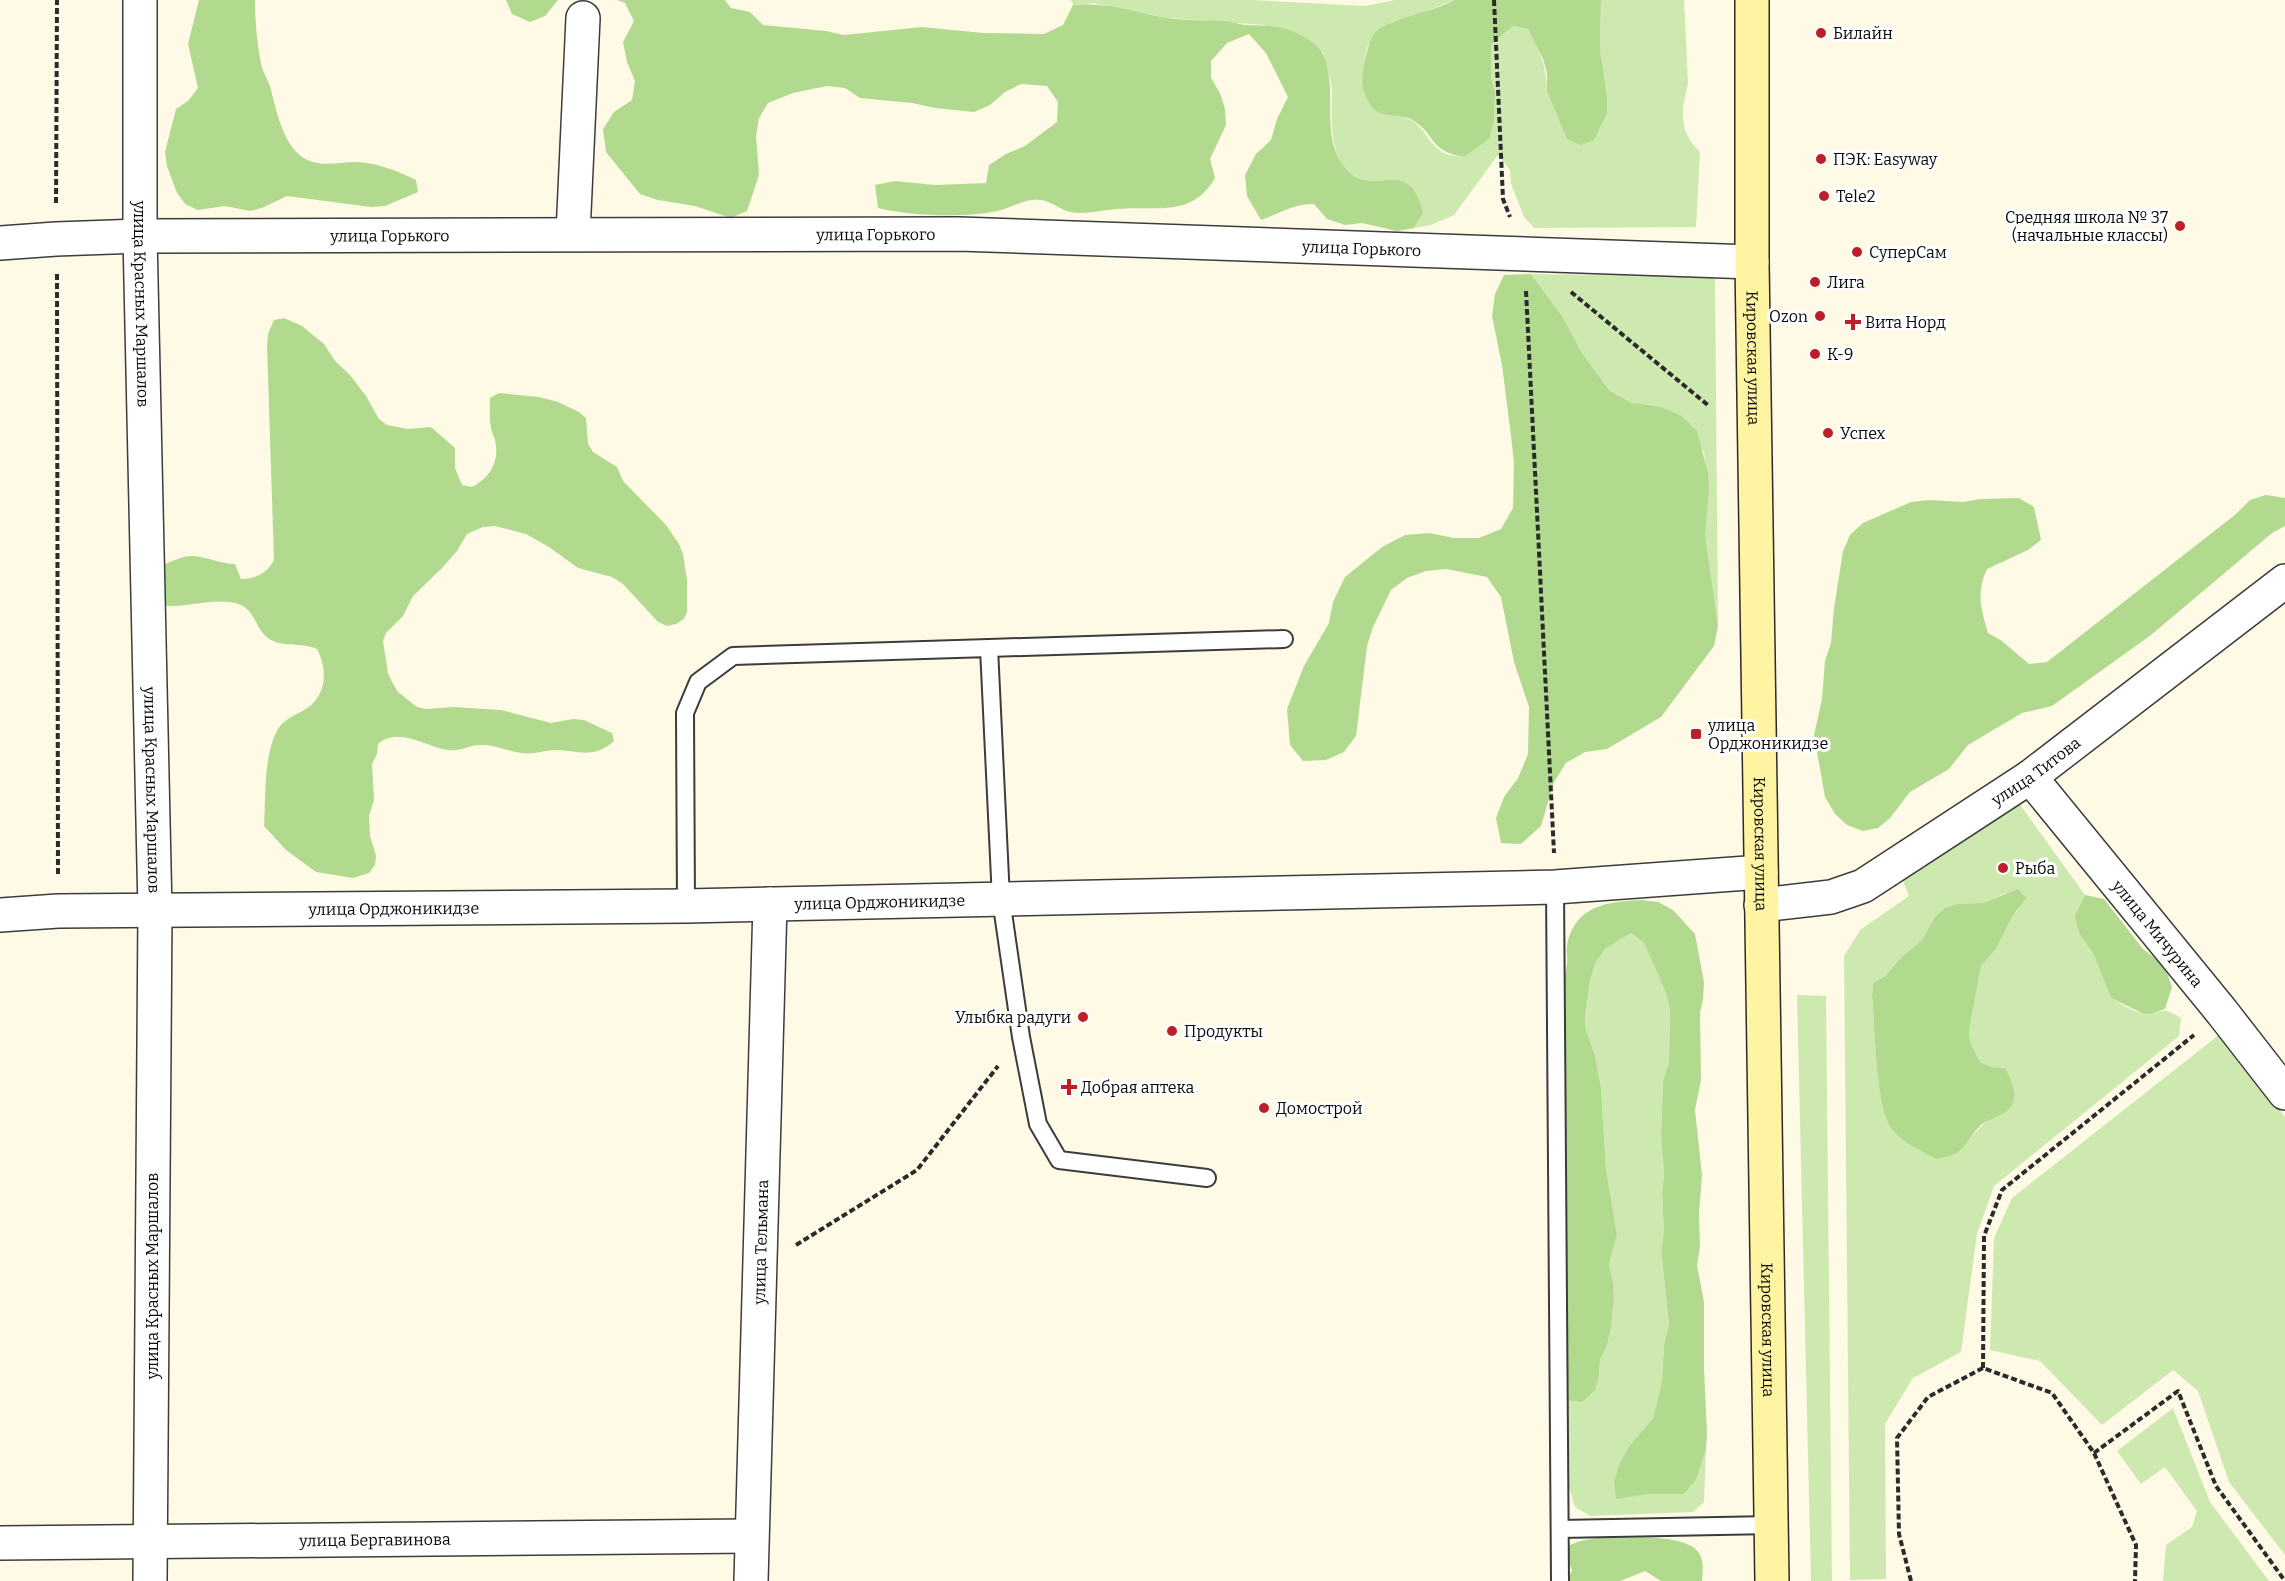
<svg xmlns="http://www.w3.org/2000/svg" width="2285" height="1581" viewBox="0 0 2285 1581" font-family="Bitter,serif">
	<rect width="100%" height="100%" fill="#fffae6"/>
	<!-- green -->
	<g fill="#cee9b0" fill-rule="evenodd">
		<path d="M 1071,0 L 1253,0 L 1365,6 L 1394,0 L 1454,0 L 1405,20 L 1390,24 L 1367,47 L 1361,82 L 1389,115 C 1428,116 1422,145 1449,155 C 1454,156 1459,156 1463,157 L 1494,121 L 1495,92 L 1491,78 L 1491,45 L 1513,26 L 1528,29 C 1539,49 1547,67 1547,91 L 1607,96 L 1600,49 L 1601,0 L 1684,0 L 1688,83 L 1683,107 L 1683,118 L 1685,130 L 1691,142 L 1700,152 L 1696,227 L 1534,228 L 1524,217 L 1511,184 L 1510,170 L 1498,155 L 1454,215 L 1431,225 L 1414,228 L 1423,213 L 1388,180 C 1382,180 1376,181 1370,181 C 1328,178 1331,123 1332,93 C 1332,80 1326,65 1323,52 L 1264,25 L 1168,18 L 1093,3 L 1073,5 Z"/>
		<path d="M 1531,274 L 1715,276 L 1718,626 L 1706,555 L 1705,536 L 1709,493 L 1704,452 L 1658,406 L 1632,403 L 1610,391 L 1582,353 L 1562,316 Z"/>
		<path d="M 2016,799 L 2085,895 L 2076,916 L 2079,933 L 2094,955 L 2111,998 C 2120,1003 2133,1012 2143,1013 C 2162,1014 2162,1005 2181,1018 L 2179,1036 L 1994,1186 L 1977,1234 L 1961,1352 L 1913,1378 L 1885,1424 L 1886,1579 L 1850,1580 L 1844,956 L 1860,930 L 1909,896 L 1903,881 ZM 2006,893 L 2019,909 L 2012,917 L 1996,949 L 1981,966 L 1969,1030 L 1970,1042 L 1980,1062 L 1992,1067 L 2005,1068 C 2013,1086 2017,1091 2009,1109 L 1989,1119 L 1973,1135 L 1925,1153 C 1915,1146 1903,1141 1894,1132 C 1875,1112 1875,1026 1872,996 L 1873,983 L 1885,976 L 1922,940 L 1934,918 L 1957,904 L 1983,903 Z"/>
		<path d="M 1631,933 L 1644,943 L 1666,993 L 1670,1011 L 1669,1064 L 1663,1081 L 1661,1137 L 1664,1173 L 1662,1194 L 1664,1233 L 1661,1250 L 1669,1324 L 1664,1345 L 1662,1381 L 1653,1418 L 1642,1432 L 1616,1498 L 1649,1494 L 1684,1494 L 1696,1480 L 1706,1449 L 1704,1502 L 1693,1512 L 1590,1516 L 1575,1507 L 1565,1475 L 1566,1400 L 1599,1375 L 1600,1360 L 1607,1345 L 1611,1329 L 1614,1298 L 1613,1282 L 1609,1265 L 1617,1233 L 1606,1169 L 1601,1088 L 1595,1056 L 1585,1028 L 1590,981 L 1595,964 L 1605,949 Z"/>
		<path d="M 1797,995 L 1826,996 L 1832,1581 L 1811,1581 Z"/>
		<path d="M 2220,1034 L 2285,1117 L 2285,1555 L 2229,1482 L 2198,1391 L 2173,1370 L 2102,1425 L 2040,1361 L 1990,1350 L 1994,1238 L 2012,1198 Z"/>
		<path d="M 2173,1408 L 2210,1502 L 2269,1581 L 2163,1581 L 2166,1545 L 2192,1527 L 2197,1511 L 2165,1467 L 2141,1484 L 2117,1451 Z"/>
	</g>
	<!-- forest -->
	<g fill="#b1da8f">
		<path d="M 199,0 L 255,0 C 255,22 257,43 261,64 C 263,73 269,81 271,90 C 277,113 285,155 313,162 C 328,166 340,162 355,162 C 375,162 398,171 416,180 L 418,192 L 385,206 L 371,207 L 287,196 L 262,208 L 250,211 L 225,206 L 198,210 L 185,204 L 177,193 L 167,166 L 165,152 L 176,109 L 188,101 L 198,88 L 188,44 Z"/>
		<path d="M 506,0 L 558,0 L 545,16 L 530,22 L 512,14 Z"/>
		<path d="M 617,0 L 725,0 L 731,8 L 750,12 L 763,25 L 826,31 L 844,35 L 922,27 L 983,33 L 1044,34 L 1063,25 L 1073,5 C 1106,1 1136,13 1168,18 C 1186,21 1205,20 1223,21 C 1230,21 1238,24 1245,25 C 1259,26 1273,25 1286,29 C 1297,32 1319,44 1323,54 C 1340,91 1317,141 1349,172 C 1374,197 1410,155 1423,213 L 1414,228 L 1397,231 L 1362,223 L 1345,225 L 1327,219 L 1314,204 C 1293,204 1281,213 1261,220 L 1247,196 L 1245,175 L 1256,154 L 1271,140 L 1277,119 L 1288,97 L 1266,53 L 1249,34 L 1227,43 L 1211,61 L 1211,78 L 1220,93 L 1225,109 L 1226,125 L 1210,159 L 1215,178 C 1191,219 1156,205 1116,209 C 1103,210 1084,215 1071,212 C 1058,210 1051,198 1032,200 C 1021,201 1008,209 997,211 C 965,218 909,216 878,208 L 875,185 L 895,181 L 935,185 L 986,183 L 989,165 L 1006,154 L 1025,146 L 1057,122 L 1058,102 L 1047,86 L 1021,84 L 1005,92 L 990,105 L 974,112 L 935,108 L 912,103 L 860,98 L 845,88 L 827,86 L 793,93 L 768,103 L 759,118 L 756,136 L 759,175 L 747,211 L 731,218 L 695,206 L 658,200 L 640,194 L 606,152 L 603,129 L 614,112 L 632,100 L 635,81 L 627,62 L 623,42 L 634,21 L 625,3 Z"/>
		<path d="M 1454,0 L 1601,0 L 1600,49 L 1607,96 L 1607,113 L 1594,140 L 1581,145 L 1567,139 L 1547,91 L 1547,73 L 1543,59 L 1528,29 L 1513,26 L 1491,45 L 1491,78 L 1495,92 L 1494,121 L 1489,139 L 1464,157 C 1429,151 1436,135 1414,121 C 1402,113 1385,118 1375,110 C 1369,104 1361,89 1362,81 C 1362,71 1368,41 1375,33 C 1385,20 1437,11 1454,0 Z"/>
		<path d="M 1531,274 L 1562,316 L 1582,353 L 1610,391 L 1632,403 L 1658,406 L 1682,416 L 1697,431 L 1708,473 L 1709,493 L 1705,536 L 1718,626 L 1714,646 L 1661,717 L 1607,749 L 1585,752 L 1566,763 L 1554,782 L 1541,826 L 1521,844 L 1501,843 L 1496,818 L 1504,797 L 1518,778 L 1528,754 L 1529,707 L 1514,662 L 1501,597 L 1487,577 L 1446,569 L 1426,571 L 1407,578 L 1391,590 L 1373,627 L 1367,646 L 1356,736 L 1344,752 L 1326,760 L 1303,761 L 1290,745 L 1287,709 L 1304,666 L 1329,623 L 1333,602 L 1345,577 L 1382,547 L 1405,535 L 1429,533 L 1454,538 L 1479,538 L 1501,529 L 1513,508 L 1514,463 L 1511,436 L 1502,365 L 1492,316 L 1495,294 L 1504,275 Z"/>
		<path d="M 284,318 L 302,326 L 324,344 L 335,361 L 350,375 L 366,396 L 379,419 L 387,425 L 408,429 L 431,427 L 455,448 L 455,468 L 462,485 L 472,487 C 490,478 500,461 495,440 C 494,436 491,432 491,427 C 489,417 490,408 490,398 L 499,393 L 539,397 L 558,402 L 579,412 L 586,418 L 588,444 L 593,452 L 617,467 L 623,481 L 666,525 L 679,544 L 683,554 L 687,580 L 687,612 L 684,619 L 676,624 L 667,626 L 658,622 L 623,584 L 612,577 L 578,568 L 549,547 L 526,534 L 495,526 L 483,527 L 467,534 L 457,551 L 442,568 L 413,596 L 403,616 L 386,633 L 383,641 L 388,673 L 392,682 L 398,692 L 417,707 L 426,709 L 454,707 L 501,710 L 551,723 L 573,719 L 584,720 L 612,733 L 614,741 C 594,759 580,751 557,750 C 545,750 533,755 521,753 C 507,751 494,744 480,745 C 469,745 459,752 448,750 C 425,747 399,726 378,744 L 377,754 L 372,764 L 374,800 L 369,816 L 370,836 L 376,856 L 375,865 L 369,873 L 353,878 L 316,872 L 286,850 L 264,826 C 266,798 263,755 278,729 C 284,719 294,716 304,710 C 327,697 328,670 317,649 C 302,642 281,648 268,638 C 252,626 257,605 229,602 C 205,599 184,609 160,605 L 163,565 C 172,561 183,556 192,556 C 204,556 221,564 235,564 L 241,579 C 256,579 267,573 274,560 L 267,346 L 268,334 L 274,320 Z"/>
		<path d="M 2266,495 L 2285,498 L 2285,526 L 2272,533 L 2151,635 L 2052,706 L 2022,713 L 1968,745 L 1949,769 L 1910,792 L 1890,818 L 1878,828 L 1863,831 L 1847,825 L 1835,814 L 1825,797 L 1814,735 L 1822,699 L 1825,661 L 1831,643 L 1834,608 L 1843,551 L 1850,535 L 1863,523 L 1911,502 L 1929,500 L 1963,502 L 1981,499 L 2019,498 L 2034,507 L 2041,540 L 2028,550 L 1987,569 C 1976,593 1981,609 1988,633 L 2002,641 L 2029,664 L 2047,662 L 2236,514 L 2250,500 Z"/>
		<path d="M 2018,889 L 2026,898 L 2012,917 L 1996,949 L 1981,966 L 1969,1030 L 1970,1042 L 1980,1062 L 1992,1067 L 2005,1068 C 2012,1080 2021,1100 2007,1111 C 1998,1118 1987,1119 1979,1127 C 1960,1147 1967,1154 1936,1159 C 1922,1151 1903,1143 1893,1131 C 1875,1110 1875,1026 1872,996 L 1873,983 L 1885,976 L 1902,957 L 1922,940 L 1934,918 L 1945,908 L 1957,904 L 1983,903 Z"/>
		<path d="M 2085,895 L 2104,899 L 2143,949 L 2160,962 L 2167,973 L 2172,987 L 2165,1009 L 2150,1014 L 2142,1013 L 2111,998 L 2094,955 L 2079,933 L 2077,925 L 2075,916 Z"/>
		<path d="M 1641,900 L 1658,902 L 1673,910 L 1695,934 L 1704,982 L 1703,999 L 1700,1013 L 1701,1080 L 1695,1110 L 1702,1175 L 1699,1213 L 1700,1247 L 1697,1265 L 1704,1302 L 1704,1368 L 1707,1434 L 1706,1449 L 1696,1480 L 1684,1494 L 1649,1494 L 1616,1499 L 1614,1482 L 1620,1463 L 1629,1447 L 1653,1418 L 1662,1381 L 1664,1345 L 1669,1324 L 1661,1250 L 1664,1233 L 1662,1194 L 1664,1173 L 1661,1137 L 1663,1081 L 1669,1063 L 1670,1011 L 1666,993 L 1644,943 L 1631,933 L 1605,949 L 1595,964 L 1590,981 L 1586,1012 L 1585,1027 L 1595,1056 L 1601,1088 L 1606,1169 L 1617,1234 L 1609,1265 L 1613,1282 L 1614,1298 L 1611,1329 L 1607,1345 L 1600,1360 L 1599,1375 L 1595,1390 L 1582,1402 L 1566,1400 L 1561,1384 L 1566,1163 L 1563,1145 L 1563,982 C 1564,976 1566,970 1567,964 C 1568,957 1566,951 1567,945 C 1575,905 1607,902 1641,900 Z"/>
		<path d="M 1597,1538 C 1621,1538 1686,1532 1699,1553 C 1704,1561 1703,1572 1702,1581 L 1661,1581 L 1645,1571 L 1620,1581 L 1568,1581 L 1572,1570 L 1563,1548 L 1580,1541 Z"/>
	</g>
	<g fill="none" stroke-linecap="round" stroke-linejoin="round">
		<defs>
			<g id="lane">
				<path d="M 989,648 L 1284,639"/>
				<path d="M 1555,887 L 1560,1581"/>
				<path d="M 686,906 L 685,713 L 698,682 L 733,656 L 989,648 L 1001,899 L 1021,1037 L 1038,1124 L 1059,1160 L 1207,1178"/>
				<path d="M 1560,1529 L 1772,1525"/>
			</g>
			<g id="street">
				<path id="s1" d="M 140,0 L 140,236 L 155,911 L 150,1581"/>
				<path d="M 573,234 L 583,18"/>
				<path id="s2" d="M 0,243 L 56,239 L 140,236 L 959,234 L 1752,262"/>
				<path id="s3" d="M 2030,777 L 2222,1012 L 2285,1093"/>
				<path id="s4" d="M 1761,905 L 1831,897 L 1863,886 L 2030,777 L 2285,581"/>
				<path id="s5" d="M 0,915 L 58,911 L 686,906 L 1555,887 L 1761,872"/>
				<path id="s6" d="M 0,1543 L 751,1536"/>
				<path id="s7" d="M 751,1581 L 770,904"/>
			</g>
			<g id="secondary">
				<path id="s8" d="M 1752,0 L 1752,262 L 1772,1581"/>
			</g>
		</defs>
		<!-- lane casing -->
		<use href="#lane" stroke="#3c3c3c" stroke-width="20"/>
		<!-- street casing -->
		<use href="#street" stroke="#3c3c3c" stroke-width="36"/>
		<!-- secondary casing -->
		<use href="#secondary" stroke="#2b2b2b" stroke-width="36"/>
		<!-- path -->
		<g stroke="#2b2b2b" stroke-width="4" stroke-dasharray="6 3" stroke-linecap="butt">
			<path d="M 1494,0 L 1503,199 L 1510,217"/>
			<path d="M 56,203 L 57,0"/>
			<path d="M 57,274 L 58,875"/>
			<path d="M 1526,291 L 1554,853"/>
			<path d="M 1571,292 L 1709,406"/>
			<path d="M 796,1245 L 917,1170 L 998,1066"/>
			<path d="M 1983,1368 L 1984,1236 L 2002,1190 L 2194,1035"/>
			<path d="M 2094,1453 L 2178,1391 L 2216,1486 L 2285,1581"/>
			<path d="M 1911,1581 L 1899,1534 L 1897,1438 L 1928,1397 L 1983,1368 L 2052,1393 L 2094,1453 L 2136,1545 L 2135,1581"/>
		</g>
		<!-- lane -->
		<use href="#lane" stroke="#fff" stroke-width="16"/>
		<!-- street -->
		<use href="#street" stroke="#fff" stroke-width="33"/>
		<!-- secondary -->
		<use href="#secondary" stroke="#fff4a1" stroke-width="33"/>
	</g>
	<!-- markers -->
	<g fill="#bc1f27" stroke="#fff" stroke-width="2">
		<circle cx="1821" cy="33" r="6"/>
		<circle cx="1821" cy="159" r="6"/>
		<circle cx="1824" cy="196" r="6"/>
		<circle cx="2180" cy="226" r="6"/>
		<circle cx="1857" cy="252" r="6"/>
		<circle cx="1815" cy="282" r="6"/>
		<circle cx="1820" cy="316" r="6"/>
		<path d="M1850 313h6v6h6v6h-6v6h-6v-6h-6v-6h6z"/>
		<circle cx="1815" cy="354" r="6"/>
		<circle cx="1828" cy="433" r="6"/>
		<rect x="1690" y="728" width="12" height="12" rx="3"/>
		<circle cx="2003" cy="868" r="6"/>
		<circle cx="1083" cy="1017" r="6"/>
		<circle cx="1172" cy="1031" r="6"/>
		<path d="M1066 1078h6v6h6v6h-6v6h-6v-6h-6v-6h6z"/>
		<circle cx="1264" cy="1108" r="6"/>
	</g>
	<g text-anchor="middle" stroke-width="6" stroke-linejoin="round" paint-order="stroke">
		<!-- poi labels -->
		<g font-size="16" fill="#090909" stroke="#fff" text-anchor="start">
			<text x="1833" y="39">Билайн</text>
			<text x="1833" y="165">ПЭК: Easyway</text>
			<text x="1836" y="202">Tele2</text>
			<text x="2168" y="223" text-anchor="end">Средняя школа № 37<tspan x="2168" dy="18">(начальные классы)</tspan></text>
			<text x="1869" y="258">СуперСам</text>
			<text x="1827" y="288">Лига</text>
			<text x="1808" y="322" text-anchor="end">Ozon</text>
			<text x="1865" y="328">Вита Норд</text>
			<text x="1827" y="360">K-9</text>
			<text x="1840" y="439">Успех</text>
			<text x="1708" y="731">улица<tspan x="1708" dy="18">Орджоникидзе</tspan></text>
			<text x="2015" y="874">Рыба</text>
			<text x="1071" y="1023" text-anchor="end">Улыбка радуги</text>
			<text x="1184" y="1037">Продукты</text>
			<text x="1081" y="1093">Добрая аптека</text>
			<text x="1276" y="1114">Домострой</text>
		</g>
		<!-- street labels -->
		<g font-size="16" fill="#090909" stroke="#fff">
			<text dy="6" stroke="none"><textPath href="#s2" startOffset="876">улица Горького</textPath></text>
			<text dy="6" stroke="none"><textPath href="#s2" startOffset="390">улица Горького</textPath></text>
			<text dy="6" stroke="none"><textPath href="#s2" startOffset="1362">улица Горького</textPath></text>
			<text dy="6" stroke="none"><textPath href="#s1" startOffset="304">улица Красных Маршалов</textPath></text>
			<text dy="6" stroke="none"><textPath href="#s8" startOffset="358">Кировская улица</textPath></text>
			<text dy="6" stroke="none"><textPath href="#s4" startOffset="312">улица Титова</textPath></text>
			<text dy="6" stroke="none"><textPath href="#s1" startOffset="790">улица Красных Маршалов</textPath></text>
			<text dy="6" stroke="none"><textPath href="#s8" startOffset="844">Кировская улица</textPath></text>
			<text dy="6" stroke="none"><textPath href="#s5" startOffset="880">улица Орджоникидзе</textPath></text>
			<text dy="6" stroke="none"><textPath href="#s5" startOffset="394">улица Орджоникидзе</textPath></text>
			<text dy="6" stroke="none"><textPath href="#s3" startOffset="202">улица Мичурина</textPath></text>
			<text dy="6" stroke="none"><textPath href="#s7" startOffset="339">улица Тельмана</textPath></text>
			<text transform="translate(152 1276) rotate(-90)" y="6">улица Красных Маршалов</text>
			<text dy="6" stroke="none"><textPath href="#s8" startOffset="1330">Кировская улица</textPath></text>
			<text dy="6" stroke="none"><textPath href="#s6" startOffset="375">улица Бергавинова</textPath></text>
		</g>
	</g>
</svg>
